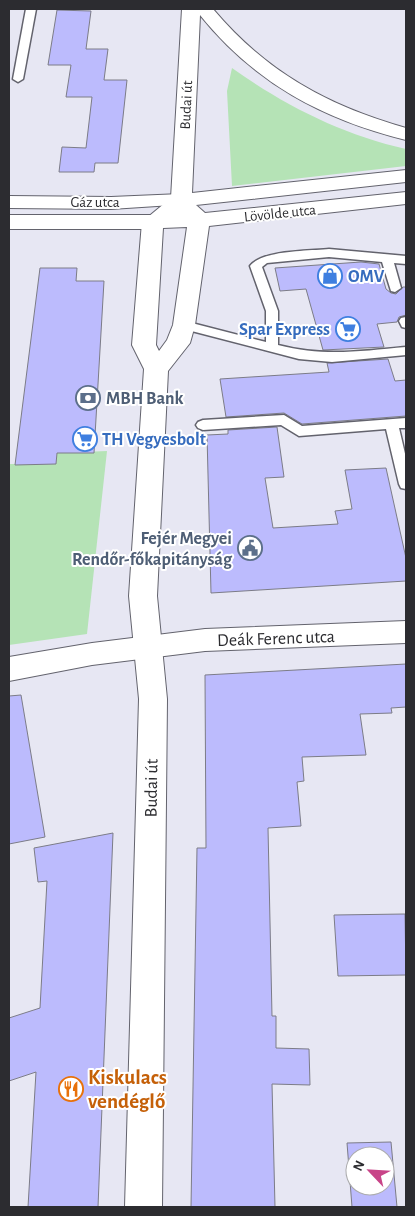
<svg xmlns="http://www.w3.org/2000/svg" width="415" height="1216" viewBox="0 0 415 1216" font-family="'Alegreya Sans',sans-serif">
	<rect width="100%" height="100%" fill="#e7e7f3"/>
	<!-- green -->
	<g fill="#b5e3b6">
		<path d="M 232,68 C 285,106 343,135 406,149 L 406,166 L 232,186 L 227,91 Z"/>
		<path d="M 107,451 L 87,634 L 9,645 L 9,464 L 56,464 L 57,453 Z"/>
	</g>
	<!-- building -->
	<g fill="#bcbbfd" stroke="#7c7c87" fill-rule="evenodd">
		<path d="M 57,10 L 91,11 L 86,49 L 108,49 L 104,80 L 127,80 L 118,163 L 95,163 L 94,172 L 59,172 L 62,147 L 86,148 L 92,97 L 66,97 L 71,65 L 48,65 Z"/>
		<path d="M 361,262 L 379,264 L 386,289 L 391,293 L 396,294 L 403,287 L 406,287 L 406,315 L 399,317 L 397,322 L 377,324 L 384,347 L 323,350 L 306,289 L 280,291 L 275,268 Z"/>
		<path d="M 40,268 L 77,268 L 76,281 L 104,281 L 94,453 L 57,453 L 56,464 L 15,465 Z"/>
		<path d="M 388,359 L 395,381 L 406,380 L 406,416 L 302,424 L 284,413 L 226,417 L 220,379 L 329,372 L 327,363 Z"/>
		<path d="M 277,427 L 284,477 L 265,478 L 273,528 L 338,524 L 335,511 L 352,509 L 345,470 L 386,468 L 406,558 L 406,581 L 211,593 L 207,435 L 228,434 L 228,430 Z"/>
		<path d="M 406,664 L 406,707 L 391,708 L 392,713 L 360,714 L 366,755 L 302,757 L 304,781 L 297,782 L 301,826 L 268,828 L 272,1016 L 276,1016 L 276,1048 L 309,1049 L 310,1085 L 272,1084 L 275,1207 L 191,1207 L 197,848 L 206,848 L 205,675 Z"/>
		<path d="M 21,695 L 45,837 L 9,844 L 9,696 Z"/>
		<path d="M 113,833 L 98,1207 L 28,1207 L 36,1072 L 9,1081 L 9,1018 L 40,1008 L 47,881 L 38,882 L 34,848 Z"/>
		<path d="M 405,914 L 406,975 L 338,976 L 334,915 Z"/>
		<path d="M 391,1142 L 397,1207 L 352,1207 L 347,1143 ZM 355,1156 L 385,1156 L 385,1186 L 355,1186 Z"/>
	</g>
	<g fill="none" stroke-linecap="round" stroke-linejoin="round">
		<defs>
			<g id="lane">
				<path d="M 26,9 L 36,9 L 23,79 L 18,82 L 13,79 Z"/>
				<path d="M 329,249 L 406,256 L 406,264 L 394,263 L 401,288 L 395,292 L 391,291 L 382,262 L 329,257 L 267,263 L 262,267 L 278,311 L 278,345 C 324,357 360,351 406,347 L 406,355 L 332,362 L 299,359 L 180,328 L 178,325 L 184,321 L 266,342 L 266,311 L 250,266 C 262,250 309,251 329,249 Z"/>
				<path d="M 406,317 L 406,328 L 402,327 L 399,321 L 401,318 Z"/>
				<path d="M 284,415 L 302,426 L 406,418 L 406,428 L 399,428 L 406,458 L 406,489 L 401,488 L 399,484 L 386,429 L 299,436 L 281,425 L 203,430 L 198,428 L 196,425 L 198,422 L 203,420 Z"/>
			</g>
			<g id="street">
				<path d="M 181,194 L 188,196 L 192,200 L 188,204 L 111,209 L 9,208 L 9,196 L 111,197 Z"/>
				<path d="M 9,215 L 153,215 L 161,217 L 164,222 L 161,227 L 153,229 L 9,229 Z"/>
				<path d="M 406,621 L 406,643 L 205,651 L 92,665 L 9,681 L 9,657 L 92,643 L 205,629 Z"/>
			</g>
			<path id="secondary" d="M 182,9 L 213,9 C 266,72 328,106 406,128 L 406,140 C 322,119 255,83 200,15 L 192,193 L 406,170 L 406,182 L 196,205 L 205,213 L 406,192 L 406,204 L 209,226 L 195,325 L 190,343 L 168,371 L 157,596 L 167,699 L 162,1207 L 125,1207 L 139,699 L 129,596 L 144,369 L 132,345 L 142,222 L 171,198 ZM 187,227 L 173,325 L 167,340 L 159,351 L 156,345 L 163,228 Z"/>
		</defs>
		<!-- lane casing -->
		<use href="#lane" stroke="#63636d" stroke-width="3"/>
		<!-- street casing -->
		<use href="#street" stroke="#63636d" stroke-width="2"/>
		<!-- secondary casing -->
		<use href="#secondary" stroke="#63636d" stroke-width="2"/>
		<!-- lane -->
		<use href="#lane" fill="#fff" fill-rule="evenodd"/>
		<!-- street -->
		<use href="#street" fill="#fff" fill-rule="evenodd"/>
		<!-- secondary -->
		<use href="#secondary" fill="#fff" fill-rule="evenodd"/>
	</g>
	<!-- icons -->
	<defs>
		<symbol id="shop-ring" viewBox="-11 -11 22 22"><circle r="9.5" fill="#fff" stroke="#3f7fe0" stroke-width="1.5"/><path d="M-5-2.5h2.3a2.7 3.5 0 0 1 5.4 0H5L5.5 6h-11ZM-1.5-2.5h3a1.5 2.3 0 0 0-3 0Z" fill="#3f7fe0"/></symbol>
		<symbol id="supermarket-ring" viewBox="-11 -11 22 22"><circle r="9.5" fill="#fff" stroke="#3f7fe0" stroke-width="1.5"/><path d="M-6-5.5h2.5l.6 2H6L4.5 2H-2.5L-4.4-4H-6ZM-1.5 3.2a1.3 1.3 0 1 0 .1 0ZM3 3.2a1.3 1.3 0 1 0 .1 0Z" fill="#3f7fe0"/></symbol>
		<symbol id="bank-ring" viewBox="-11 -11 22 22"><circle r="9.5" fill="#fff" stroke="#5c6f8a" stroke-width="1.5"/><path d="M-6-4H6V4H-6ZM0-2.3a2.3 2.3 0 1 0 0 4.6a2.3 2.3 0 1 0 0-4.6Z" fill="#5c6f8a"/></symbol>
		<symbol id="civic-ring" viewBox="-11 -11 22 22"><circle r="9.5" fill="#fff" stroke="#5c6f8a" stroke-width="1.5"/><path d="M-.6-6.5H3V-4.5H.6V-3L4-1V1h2V6H-6V1h2V-1L-.6-3ZM-1.2 2.5V6h2.4V2.5Z" fill="#5c6f8a"/></symbol>
		<symbol id="restaurant-ring" viewBox="-11 -11 22 22"><circle r="9.5" fill="#fff" stroke="#e8710a" stroke-width="1.5"/><path d="M-5-6h1v4h1v-4h1v4h1v-4h1v5L-1.5 .5V6h-2V.5L-5-1ZM5-6V6H3V1.5H1.5Q1.5-4 5-6Z" fill="#e8710a"/></symbol>
	</defs>
	<g fill-rule="evenodd">
		<use href="#shop-ring" x="316" y="262" width="28" height="28"/>
		<use href="#supermarket-ring" x="334" y="315" width="28" height="28"/>
		<use href="#bank-ring" x="74" y="384" width="28" height="28"/>
		<use href="#supermarket-ring" x="71" y="425" width="28" height="28"/>
		<use href="#civic-ring" x="236" y="534" width="28" height="28"/>
		<use href="#restaurant-ring" x="57" y="1075" width="28" height="28"/>
	</g>
	<g text-anchor="middle" stroke-width="4" stroke-linejoin="round" paint-order="stroke">
		<!-- far-street labels -->
		<g font-size="15" fill="#2c2c30" stroke="#fff">
			<text transform="translate(186 105) rotate(-87)" y="5">Budai út</text>
			<text x="95" y="207">Gáz utca</text>
			<text transform="translate(280 213) rotate(-6)" y="5">Lövölde utca</text>
		</g>
		<!-- shop labels -->
		<g font-size="18" font-weight="bold" fill="#366cbe" stroke="#fff" text-anchor="start">
			<text x="348" y="282">OMV</text>
			<text x="330" y="335" text-anchor="end">Spar Express</text>
			<text x="102" y="445">TH Vegyesbolt</text>
		</g>
		<!-- service labels -->
		<g font-size="18" font-weight="bold" fill="#4e5e75" stroke="#fff" text-anchor="start">
			<text x="106" y="404">MBH Bank</text>
			<text x="232" y="544" text-anchor="end">Fejér Megyei<tspan x="232" dy="21">Rendőr-főkapitányság</tspan></text>
		</g>
		<!-- street labels -->
		<g font-size="18" fill="#2c2c30" stroke="#fff">
			<text transform="translate(276 638) rotate(-2)" y="6">Deák Ferenc utca</text>
			<text transform="translate(151 788) rotate(-89)" y="6">Budai út</text>
		</g>
		<!-- near-food labels -->
		<g font-size="21" font-weight="bold" fill="#c56008" stroke="#fff" text-anchor="start">
			<text x="88" y="1084">Kiskulacs<tspan x="88" dy="24">vendéglő</tspan></text>
		</g>
	</g>
	<!-- border -->
	<rect width="415" height="1216" fill="none" stroke="#2c2c30" stroke-width="20"/>
	<!-- north arrow -->
	<g transform="translate(370 1171) rotate(295)"><circle r="24" fill="#ffffff" stroke="#ababac"/>
	<path d="M0-4L9 19L0 12L-9 19Z" fill="#c84488"/>
	<text y="-8" font-size="14" font-weight="bold" text-anchor="middle" fill="#2c2c30">N</text>
	</g>
</svg>
